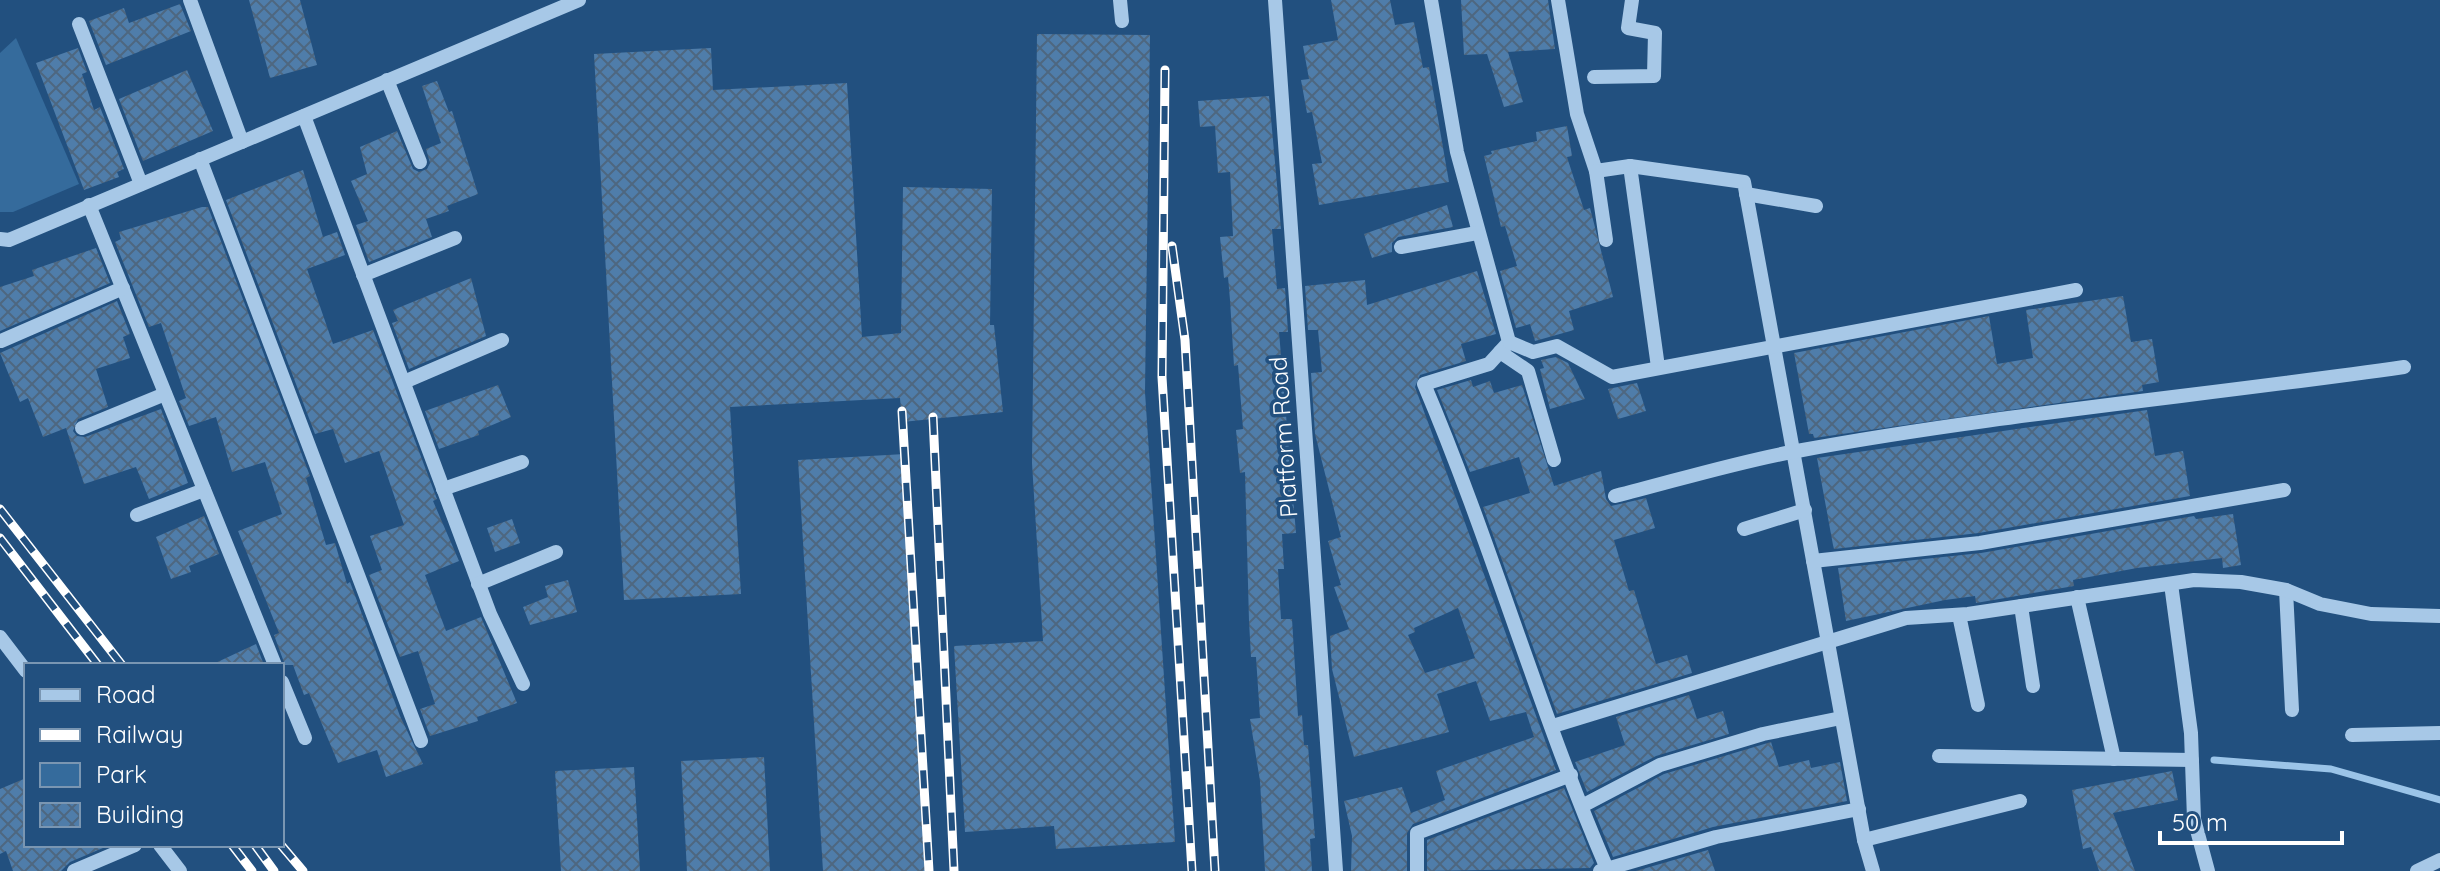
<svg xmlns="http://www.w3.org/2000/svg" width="2440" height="871" viewBox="0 0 2440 871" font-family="Quicksand,sans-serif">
	<defs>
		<pattern id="building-cross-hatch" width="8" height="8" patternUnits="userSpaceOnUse" patternTransform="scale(2)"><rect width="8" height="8" fill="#4f7daa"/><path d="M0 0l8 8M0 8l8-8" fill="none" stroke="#4e6780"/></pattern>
	</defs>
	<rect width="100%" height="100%" fill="#22507f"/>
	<!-- green -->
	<path fill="#356b9c" d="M 16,38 L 79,184 L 13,212 L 0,212 L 0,53 Z"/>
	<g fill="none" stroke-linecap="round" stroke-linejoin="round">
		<!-- stream -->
		<path stroke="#9bc4e8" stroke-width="7" d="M 2214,760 L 2331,769 L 2440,800"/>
	</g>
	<!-- building -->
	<g fill="url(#building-cross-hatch)" fill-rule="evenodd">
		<path d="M 249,0 L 300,0 L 317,65 L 270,78 Z"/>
		<path d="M 1331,0 L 1390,0 L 1395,25 L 1414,22 L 1423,68 L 1429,67 L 1449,182 L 1319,205 L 1312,164 L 1322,163 L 1312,112 L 1307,113 L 1301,80 L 1309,79 L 1303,46 L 1338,40 Z"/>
		<path d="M 1461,0 L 1548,0 L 1555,49 L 1508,52 L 1523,102 L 1504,107 L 1487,54 L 1464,55 Z"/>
		<path d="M 180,4 L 191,31 L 106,65 L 89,21 L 124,8 L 129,23 Z"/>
		<path d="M 1037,34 L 1150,35 L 1145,392 L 1175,842 L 1056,849 L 1054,826 L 965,832 L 954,646 L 1043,641 L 1032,463 Z"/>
		<path d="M 78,48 L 87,72 L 82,74 L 94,110 L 100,107 L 124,169 L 117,172 L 119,177 L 84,190 L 36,63 Z"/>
		<path d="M 711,48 L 713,90 L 847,83 L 862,337 L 901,333 L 903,187 L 992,189 L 990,325 L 994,325 L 1003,412 L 902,422 L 900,398 L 730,407 L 741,594 L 624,600 L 594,54 Z"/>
		<path d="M 187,70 L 213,131 L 143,161 L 119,99 Z"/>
		<path d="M 437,81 L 449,112 L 452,111 L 478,194 L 447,206 L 449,211 L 426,219 L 432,237 L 369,262 L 356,225 L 368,221 L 351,181 L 367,174 L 360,147 L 397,131 L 413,169 L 419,172 L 427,169 L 430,163 L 426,149 L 441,143 L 422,86 Z"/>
		<path d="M 1269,96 L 1281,229 L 1272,229 L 1277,289 L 1285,288 L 1288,332 L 1279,332 L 1296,533 L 1282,534 L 1284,569 L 1278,569 L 1281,619 L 1292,619 L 1298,716 L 1302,715 L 1304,745 L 1308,745 L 1315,838 L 1310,839 L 1312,871 L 1265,871 L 1260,781 L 1250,719 L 1260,718 L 1256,657 L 1251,657 L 1249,621 L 1245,472 L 1240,473 L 1236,430 L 1243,429 L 1238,365 L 1234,366 L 1230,300 L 1228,277 L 1224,278 L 1220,237 L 1233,236 L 1230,172 L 1218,173 L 1215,126 L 1200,127 L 1198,101 Z"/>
		<path d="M 1567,126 L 1572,156 L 1567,157 L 1584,210 L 1590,208 L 1613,297 L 1569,311 L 1574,330 L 1535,341 L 1530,324 L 1516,328 L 1500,271 L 1517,266 L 1505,226 L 1501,227 L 1484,156 L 1492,154 L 1491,151 L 1537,141 L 1536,132 Z"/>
		<path d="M 303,170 L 323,237 L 337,232 L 345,255 L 307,269 L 333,344 L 373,330 L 437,499 L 433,501 L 459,561 L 425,575 L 446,631 L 481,617 L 517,703 L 477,717 L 478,721 L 430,736 L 420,709 L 435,704 L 418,651 L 400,657 L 369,575 L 382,570 L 370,536 L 404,525 L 379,451 L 345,463 L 333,429 L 315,434 L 226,200 Z"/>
		<path d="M 1447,205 L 1453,227 L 1398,237 L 1392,243 L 1392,252 L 1372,258 L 1364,234 Z"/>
		<path d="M 202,207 L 208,207 L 310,476 L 306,478 L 326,545 L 335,543 L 347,584 L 350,582 L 400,716 L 423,764 L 386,777 L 377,750 L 338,763 L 309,693 L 304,695 L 293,665 L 285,665 L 274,635 L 279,633 L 238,531 L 282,514 L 265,462 L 232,472 L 216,417 L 189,426 L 179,401 L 186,398 L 161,323 L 149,327 L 115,242 L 121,239 L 119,232 Z"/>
		<path d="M 96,248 L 110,283 L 0,331 L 0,287 L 34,276 L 32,270 Z"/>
		<path d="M 1477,271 L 1496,334 L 1461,344 L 1466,361 L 1420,375 L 1415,387 L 1556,770 L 1413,824 L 1407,833 L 1407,871 L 1351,871 L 1352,836 L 1344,801 L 1402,787 L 1411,813 L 1445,800 L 1436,771 L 1534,737 L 1526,712 L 1490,721 L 1476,681 L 1437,694 L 1449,732 L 1354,757 L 1332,669 L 1330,636 L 1349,629 L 1334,587 L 1341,585 L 1328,541 L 1341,537 L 1315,434 L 1311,373 L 1322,372 L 1318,330 L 1308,330 L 1305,286 L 1365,280 L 1367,305 ZM 1458,608 L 1475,658 L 1425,673 L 1408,635 L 1415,632 L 1414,628 Z"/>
		<path d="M 471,278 L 486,336 L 409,369 L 392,323 L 398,321 L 393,310 Z"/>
		<path d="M 2123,296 L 2131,342 L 2152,339 L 2159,382 L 2142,385 L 2143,391 L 1814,438 L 1813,434 L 1809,434 L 1794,353 L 1989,316 L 1997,364 L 2033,358 L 2026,310 Z"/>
		<path d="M 117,301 L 130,334 L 123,337 L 130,358 L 96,369 L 108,407 L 78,419 L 73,431 L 77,436 L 85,437 L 161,409 L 188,483 L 149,499 L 136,467 L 84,484 L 66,428 L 43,437 L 28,398 L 20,402 L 0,353 Z"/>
		<path d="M 1556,357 L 1568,363 L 1585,399 L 1550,409 L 1540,369 L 1544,368 L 1541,360 Z"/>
		<path d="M 1471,380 L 1473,387 L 1490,381 L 1494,393 L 1522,385 L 1554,486 L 1601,471 L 1606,499 L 1611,506 L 1646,498 L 1655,528 L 1614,540 L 1629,591 L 1634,590 L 1656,664 L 1687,655 L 1692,673 L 1557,714 L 1483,507 L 1530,493 L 1519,457 L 1470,472 L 1437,390 Z"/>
		<path d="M 1637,383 L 1646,411 L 1618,419 L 1608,389 Z"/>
		<path d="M 498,385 L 511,417 L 478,431 L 479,435 L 439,449 L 425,411 Z"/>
		<path d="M 2147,410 L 2155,456 L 2183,451 L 2190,496 L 1979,533 L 1834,549 L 1833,545 L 1817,458 Z"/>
		<path d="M 905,454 L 930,871 L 823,871 L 798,460 Z"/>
		<path d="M 2233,514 L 2241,565 L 2223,568 L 2222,558 L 2137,568 L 2073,580 L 2074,586 L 1976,603 L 1975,596 L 1945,600 L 1846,621 L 1838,568 L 1981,553 L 2194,516 L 2196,519 Z"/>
		<path d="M 204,516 L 219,554 L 189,566 L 191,572 L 171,579 L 156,537 Z"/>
		<path d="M 512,519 L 520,543 L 495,552 L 487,528 Z"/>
		<path d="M 568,580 L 577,612 L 530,625 L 523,607 L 548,597 L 545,586 Z"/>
		<path d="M 256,644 L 264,665 L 211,665 Z"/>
		<path d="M 1689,695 L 1697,719 L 1723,711 L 1729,734 L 1656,756 L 1587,792 L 1575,762 L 1625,745 L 1616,717 Z"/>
		<path d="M 1771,742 L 1779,767 L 1809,760 L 1811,768 L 1840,762 L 1847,801 L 1713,827 L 1613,857 L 1594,811 L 1664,774 Z"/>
		<path d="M 764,757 L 770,871 L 687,871 L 681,761 Z"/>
		<path d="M 634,767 L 640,871 L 561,871 L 555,771 Z"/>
		<path d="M 2172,771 L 2178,800 L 2113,813 L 2135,871 L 2099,871 L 2091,847 L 2083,849 L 2072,790 Z"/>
		<path d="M 26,778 L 26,845 L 110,845 L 70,862 L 61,871 L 13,871 L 6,851 L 0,854 L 0,789 Z"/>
		<path d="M 1564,788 L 1594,863 L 1590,868 L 1427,871 L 1427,840 Z"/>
		<path d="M 1708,850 L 1715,871 L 1636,871 Z"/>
	</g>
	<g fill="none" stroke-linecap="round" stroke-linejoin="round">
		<!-- minor -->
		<g stroke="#a7c8e7" stroke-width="14">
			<path d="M 190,0 L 242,142"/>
			<path d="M 1120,0 L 1122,21"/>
			<path d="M 1275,0 L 1336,871"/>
			<path d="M 1431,0 L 1457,152 L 1509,342 L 1489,364 L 1424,384 C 1492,544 1539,712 1608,871"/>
			<path d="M 1558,0 L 1577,114 L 1596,171 L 1630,166 L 1744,182 L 1864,840 L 1873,871"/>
			<path d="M 79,24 L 141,184"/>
			<path d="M 1594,77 L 1654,76 L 1655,33 L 1628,28 L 1632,0"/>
			<path d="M 387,80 L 420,162"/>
			<path d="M 304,116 L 490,614 L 523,684"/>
			<path d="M 200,159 L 421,741"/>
			<path d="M 1630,166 L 1658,367"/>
			<path d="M 1596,171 L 1606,240"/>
			<path d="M 1746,194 L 1816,206"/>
			<path d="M 89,205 L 275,665"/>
			<path d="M 0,239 L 9,240 L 579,0"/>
			<path d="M 1401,247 L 1477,233"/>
			<path d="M 363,275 L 455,238"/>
			<path d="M 1,341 L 123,288"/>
			<path d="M 1509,342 L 1533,352 L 1557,346 L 1612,377 L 2076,290"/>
			<path d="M 1500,352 L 1528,371 L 1554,460"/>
			<path d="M 404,382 L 502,340"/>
			<path d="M 82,428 L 165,394"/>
			<path d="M 443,489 L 522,462"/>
			<path d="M 1615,496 C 1675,481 1736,462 1797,451 C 1998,414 2202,396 2404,367"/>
			<path d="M 137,515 L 204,490"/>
			<path d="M 1744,529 L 1805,510"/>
			<path d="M 1813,561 L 1980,543 L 2284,490"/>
			<path d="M 478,584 L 556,552"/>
			<path d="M 2171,584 L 2191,733 L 2194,819 L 2208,871"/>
			<path d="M 2286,590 L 2292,710"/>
			<path d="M 2077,597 L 2114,759"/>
			<path d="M 2021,606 L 2033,686"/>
			<path d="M 1959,615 L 1978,705"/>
			<path d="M 0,637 L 26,671"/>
			<path d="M 282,682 L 305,738"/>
			<path d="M 1553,726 L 1906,618 L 1968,614 L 2194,580 L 2241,582 L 2286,590 L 2320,604 L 2371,614 L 2440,616"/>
			<path d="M 2352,735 L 2440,733"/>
			<path d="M 1939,756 L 2192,760"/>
			<path d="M 1582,806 L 1660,765 L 1763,734 L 1841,718"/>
			<path d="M 1864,840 L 2020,801"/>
			<path d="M 160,845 L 180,871"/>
			<path d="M 74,871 L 135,845"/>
			<path d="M 1417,871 L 1417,833 L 1571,775"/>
			<path d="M 1600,871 L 1716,837 L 1859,809"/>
			<path d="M 2417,871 L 2440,860"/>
		</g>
		<defs>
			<g id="rail">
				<path d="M 1165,70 L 1162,377 L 1192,871"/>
				<path d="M 1172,246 L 1185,340 L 1215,871"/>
				<path d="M 902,411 L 929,871"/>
				<path d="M 933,417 L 954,871"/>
				<path d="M 0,509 L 122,665"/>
				<path d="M 0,538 L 98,665"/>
				<path d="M 232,845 L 252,871"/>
				<path d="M 255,845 L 274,871"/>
				<path d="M 281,845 L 303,871"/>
			</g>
		</defs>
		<!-- rail casing -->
		<use href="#rail" stroke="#fff" stroke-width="9"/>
		<!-- rail -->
		<use href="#rail" stroke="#22507f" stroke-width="6" stroke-dasharray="18" stroke-linecap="butt"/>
	</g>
	<g text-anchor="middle" stroke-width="7" stroke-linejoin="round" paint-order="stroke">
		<!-- street labels -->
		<g font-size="24" fill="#fff" stroke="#22507f">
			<text transform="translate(1284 437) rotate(-94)" y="8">Platform Road</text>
		</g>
	</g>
	<!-- legend -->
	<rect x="24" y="663" width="260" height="184" fill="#22507f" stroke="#7a96b2" stroke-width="2"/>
	<rect x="40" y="689" width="40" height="12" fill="#a7c8e7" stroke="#7a96b2" stroke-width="2"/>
	<text x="96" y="703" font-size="24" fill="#ffffff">Road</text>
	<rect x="40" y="729" width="40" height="12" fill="#ffffff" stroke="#7a96b2" stroke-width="2"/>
	<text x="96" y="743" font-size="24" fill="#ffffff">Railway</text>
	<rect x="40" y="763" width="40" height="24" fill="#356b9c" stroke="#7a96b2" stroke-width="2"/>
	<text x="96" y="783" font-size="24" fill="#ffffff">Park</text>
	<rect x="40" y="803" width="40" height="24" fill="url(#building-cross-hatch)" stroke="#7a96b2" stroke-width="2"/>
	<text x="96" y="823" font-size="24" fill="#ffffff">Building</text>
	<!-- scale -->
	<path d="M2160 831v12h182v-12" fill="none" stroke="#ffffff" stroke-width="4"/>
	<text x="2172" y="831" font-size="24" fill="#ffffff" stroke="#22507f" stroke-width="6" paint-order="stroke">50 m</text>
</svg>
